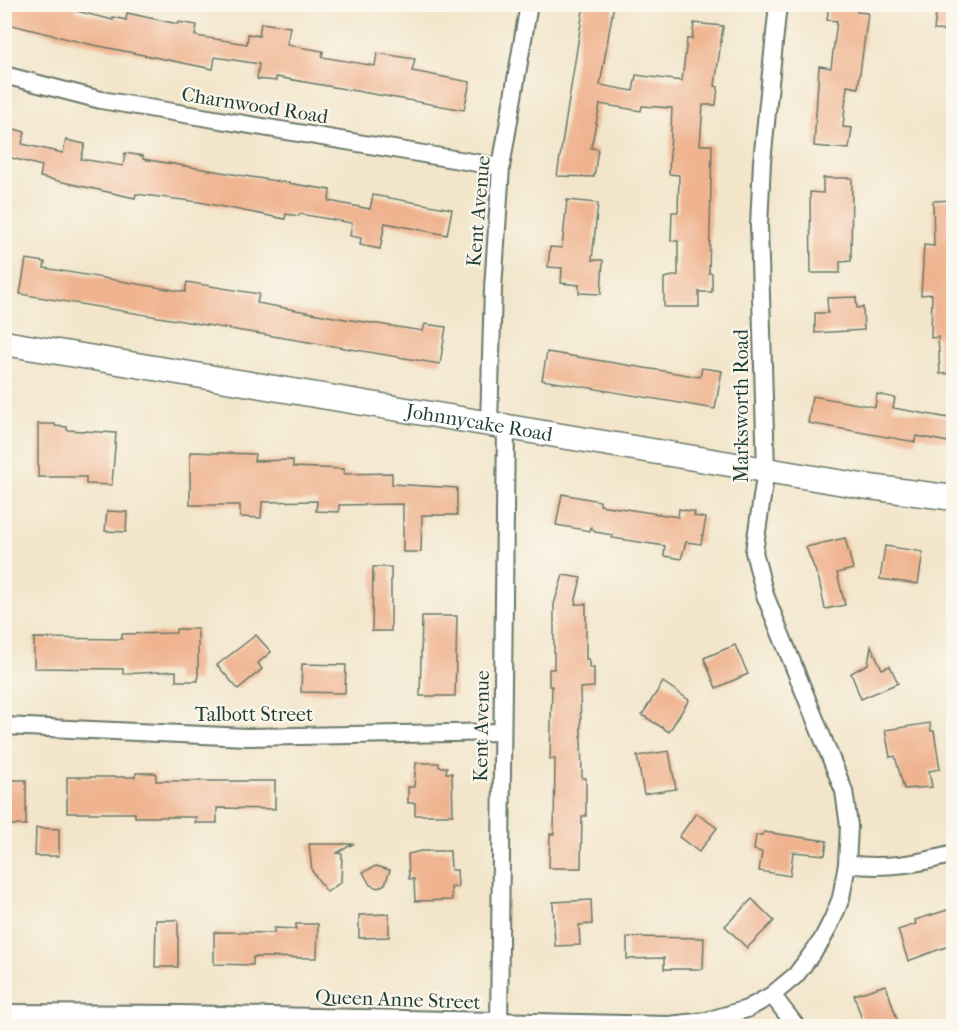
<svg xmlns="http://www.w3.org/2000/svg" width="958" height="1031" viewBox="0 0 958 1031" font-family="'IM FELL French Canon',serif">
	<rect width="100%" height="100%" fill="#fbf7ec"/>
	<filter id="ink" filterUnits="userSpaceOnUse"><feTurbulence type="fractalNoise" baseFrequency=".0167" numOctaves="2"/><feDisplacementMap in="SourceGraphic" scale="12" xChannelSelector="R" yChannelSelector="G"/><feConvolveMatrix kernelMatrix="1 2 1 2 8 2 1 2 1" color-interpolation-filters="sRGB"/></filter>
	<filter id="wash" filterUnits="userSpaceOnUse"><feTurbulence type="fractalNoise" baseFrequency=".008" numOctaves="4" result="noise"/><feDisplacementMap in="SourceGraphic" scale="24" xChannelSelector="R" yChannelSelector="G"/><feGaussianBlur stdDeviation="1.35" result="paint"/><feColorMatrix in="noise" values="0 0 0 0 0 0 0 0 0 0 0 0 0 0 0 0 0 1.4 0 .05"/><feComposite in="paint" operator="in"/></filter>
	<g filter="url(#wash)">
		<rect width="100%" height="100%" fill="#f2e5ca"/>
		<g id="blocks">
			<!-- building -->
			<g fill="#efb38f">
				<path d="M 4,4 L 77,4 L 76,11 L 113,20 L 113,17 L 126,20 L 127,13 L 178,24 L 178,22 L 197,25 L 195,36 L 247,44 L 248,34 L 259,36 L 261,23 L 290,27 L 287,45 L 323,51 L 322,57 L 375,66 L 377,53 L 415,59 L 412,71 L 470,82 L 464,110 L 276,77 L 276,81 L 257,79 L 259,64 L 215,57 L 213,69 L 84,43 L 4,23 Z"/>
				<path d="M 584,4 L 614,4 L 600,85 L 633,91 L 636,75 L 682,81 L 687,39 L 692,39 L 694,23 L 723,26 L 715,86 L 718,87 L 716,105 L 703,105 L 700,145 L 712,145 L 709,273 L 712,273 L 712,292 L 699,292 L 699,307 L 664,307 L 664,278 L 678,275 L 678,241 L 671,241 L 672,212 L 678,212 L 679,175 L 669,174 L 672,108 L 642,106 L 641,111 L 600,104 L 591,148 L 598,149 L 594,177 L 557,176 Z"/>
				<path d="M 829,4 L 858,4 L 857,12 L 868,13 L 858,88 L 847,86 L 843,127 L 852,128 L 849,149 L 814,146 L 819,66 L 831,68 L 837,21 L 827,20 Z"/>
				<path d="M 937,4 L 954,4 L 954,31 L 934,30 Z"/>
				<path d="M 4,126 L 25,132 L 22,144 L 63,153 L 66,140 L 85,144 L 81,159 L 123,166 L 125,153 L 143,156 L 143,159 L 330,190 L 329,201 L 370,209 L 373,195 L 452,209 L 447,235 L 385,223 L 380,249 L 360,245 L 361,238 L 350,236 L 352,223 L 300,214 L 299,216 L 286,214 L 285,219 L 199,202 L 136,194 L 135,198 L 40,177 L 42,166 L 4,156 Z"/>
				<path d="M 823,178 L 852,178 L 851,261 L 840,262 L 840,273 L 811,273 L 810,192 L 823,193 Z"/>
				<path d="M 567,200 L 598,203 L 592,260 L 603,260 L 601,294 L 579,293 L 579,285 L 561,283 L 562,268 L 548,267 L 550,247 L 562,248 Z"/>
				<path d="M 954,200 L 954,373 L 940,374 L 938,337 L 931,338 L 932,294 L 921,295 L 924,245 L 934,246 L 933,201 Z"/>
				<path d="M 26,259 L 45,262 L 44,268 L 185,292 L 187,282 L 259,294 L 257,303 L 345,319 L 423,331 L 425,324 L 446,327 L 440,364 L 20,294 Z"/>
				<path d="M 856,297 L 857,308 L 863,307 L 864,330 L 815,333 L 815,313 L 828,313 L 827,298 Z"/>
				<path d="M 547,352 L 700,377 L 702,368 L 722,371 L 715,409 L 542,380 Z"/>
				<path d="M 877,394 L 895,398 L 893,408 L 954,419 L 954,443 L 916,436 L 915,442 L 808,423 L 812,396 L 875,407 Z"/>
				<path d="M 38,424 L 55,424 L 55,426 L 67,427 L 67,430 L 116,433 L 112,485 L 86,484 L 86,477 L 38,477 Z"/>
				<path d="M 190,452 L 255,454 L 254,461 L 293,460 L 293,467 L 344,469 L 344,474 L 392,473 L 392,484 L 457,488 L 457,515 L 422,515 L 421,552 L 403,552 L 403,504 L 339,505 L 339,512 L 316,511 L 317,501 L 262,502 L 261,518 L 240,517 L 240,505 L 190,505 Z"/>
				<path d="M 562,494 L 600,501 L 600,505 L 678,517 L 679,509 L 695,512 L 694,516 L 706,518 L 701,544 L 686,542 L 681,559 L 664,556 L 665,546 L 612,538 L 613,535 L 595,532 L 591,527 L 590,531 L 556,525 Z"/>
				<path d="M 107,511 L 127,512 L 126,532 L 105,531 Z"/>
				<path d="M 845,538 L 853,569 L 837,573 L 845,605 L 825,609 L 819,580 L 806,547 Z"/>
				<path d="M 885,546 L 923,552 L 918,584 L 880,579 Z"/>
				<path d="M 373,567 L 391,567 L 391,631 L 372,631 Z"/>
				<path d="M 563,575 L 581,578 L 575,604 L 586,604 L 586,659 L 589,659 L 589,668 L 594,668 L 594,687 L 580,688 L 582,778 L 586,778 L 586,816 L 582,816 L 581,868 L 549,868 L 550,834 L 554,834 L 555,759 L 550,759 L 552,686 L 549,686 L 549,669 L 554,669 L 554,604 Z"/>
				<path d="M 422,616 L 457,616 L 455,696 L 420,696 Z"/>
				<path d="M 176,629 L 198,629 L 198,681 L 176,681 L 176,671 L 123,674 L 123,669 L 34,668 L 34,638 L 122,639 L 122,634 L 176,633 Z"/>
				<path d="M 256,635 L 271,652 L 258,663 L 262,669 L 238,689 L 217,665 Z"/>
				<path d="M 735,645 L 748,674 L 716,688 L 704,658 Z"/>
				<path d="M 871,646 L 882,669 L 890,666 L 898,683 L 861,699 L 851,673 L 868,664 Z"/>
				<path d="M 302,664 L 346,665 L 345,693 L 301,692 Z"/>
				<path d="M 663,682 L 689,700 L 669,732 L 642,715 Z"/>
				<path d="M 930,723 L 931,731 L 934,731 L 940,769 L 929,771 L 932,787 L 904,789 L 895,756 L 890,757 L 885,730 Z"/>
				<path d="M 669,751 L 676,789 L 644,794 L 637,756 Z"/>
				<path d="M 416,763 L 439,763 L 439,767 L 447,767 L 446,773 L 452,773 L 453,815 L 415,815 L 415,803 L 408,803 L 408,787 L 414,787 Z"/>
				<path d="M 136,773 L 156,773 L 156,781 L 275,781 L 275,809 L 217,808 L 217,823 L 195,823 L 196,817 L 135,817 L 135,813 L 67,813 L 67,777 L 135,777 Z"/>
				<rect x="4" y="780" width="22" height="45"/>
				<path d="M 696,813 L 717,828 L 699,852 L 679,837 Z"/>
				<path d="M 36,828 L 59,829 L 59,856 L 35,856 Z"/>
				<path d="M 764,832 L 827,841 L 825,855 L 793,852 L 790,876 L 759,871 L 762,852 L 754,850 L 756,835 L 763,835 Z"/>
				<path d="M 309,844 L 353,844 L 337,853 L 342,854 L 341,882 L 327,892 L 312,871 Z"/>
				<path d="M 421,851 L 450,851 L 451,870 L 457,870 L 458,887 L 451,887 L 452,900 L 415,901 L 414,879 L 409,879 L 408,854 Z"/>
				<path d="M 376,866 L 390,870 L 385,884 L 378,888 L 370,885 L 363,872 Z"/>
				<path d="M 752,899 L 774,921 L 747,948 L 725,926 Z"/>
				<path d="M 591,900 L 592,924 L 579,925 L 580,945 L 555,946 L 553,902 Z"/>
				<path d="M 954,908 L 954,944 L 908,961 L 898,930 L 916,924 L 915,920 Z"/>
				<path d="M 389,914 L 389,937 L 359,938 L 359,915 Z"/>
				<path d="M 156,920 L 178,920 L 178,967 L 155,967 Z"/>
				<path d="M 296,924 L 318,924 L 317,958 L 253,957 L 253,965 L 214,964 L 214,932 L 274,933 L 274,928 L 296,929 Z"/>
				<path d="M 627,937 L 704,938 L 703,969 L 664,969 L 664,958 L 627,959 Z"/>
				<path d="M 886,985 L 898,1023 L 889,1026 L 864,1026 L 854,995 Z"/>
			</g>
		</g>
	</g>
	<g filter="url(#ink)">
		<use href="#blocks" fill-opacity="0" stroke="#697868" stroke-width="1.5"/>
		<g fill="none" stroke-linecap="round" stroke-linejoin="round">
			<defs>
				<g id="street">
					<path d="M 4,75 L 101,100 L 501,167"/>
					<path d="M 489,423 L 493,289 L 501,167 L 529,4"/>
					<path d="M 4,726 L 247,737 L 502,732"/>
					<path d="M 847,864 C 885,869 917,864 954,854"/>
					<path d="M 772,995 L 796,1026"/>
					<path d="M 4,1013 L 179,1014 L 669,1025 L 706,1021 L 747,1009 L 772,995 L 796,975 L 822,940 L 833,918 L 841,898 L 847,864 L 849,826 L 844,791 L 765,595 L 754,552 L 766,470 L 759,226 L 762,162 L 778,4"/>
					<path d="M 499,1026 L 506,427"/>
				</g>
				<g id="secondary">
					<path id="s1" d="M 4,343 L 862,486 L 954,498"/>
				</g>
			</defs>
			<!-- street casing -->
			<use href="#street" stroke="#697868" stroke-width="20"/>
			<!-- secondary casing -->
			<use href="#secondary" stroke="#697868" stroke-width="27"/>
			<!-- street -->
			<use href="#street" stroke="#fff" stroke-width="16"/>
			<!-- secondary -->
			<use href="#secondary" stroke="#fff" stroke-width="24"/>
		</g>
	</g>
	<g text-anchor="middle" stroke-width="4.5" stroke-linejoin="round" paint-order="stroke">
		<!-- street labels -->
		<g font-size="20" fill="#1f3d34" stroke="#fbf7ec">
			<text transform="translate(255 105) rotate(9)" y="7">Charnwood Road</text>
			<text transform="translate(478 211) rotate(-85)" y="7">Kent Avenue</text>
			<text transform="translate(741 406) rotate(-90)" y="7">Marksworth Road</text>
			<text dy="7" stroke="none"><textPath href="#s1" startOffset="482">Johnnycake Road</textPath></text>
			<text x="254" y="721">Talbott Street</text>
			<text transform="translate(481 726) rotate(-89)" y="7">Kent Avenue</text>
			<text transform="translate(398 999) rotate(2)" y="7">Queen Anne Street</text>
		</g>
	</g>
	<!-- margin -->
	<rect width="958" height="1031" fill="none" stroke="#fbf7ec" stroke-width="24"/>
</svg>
